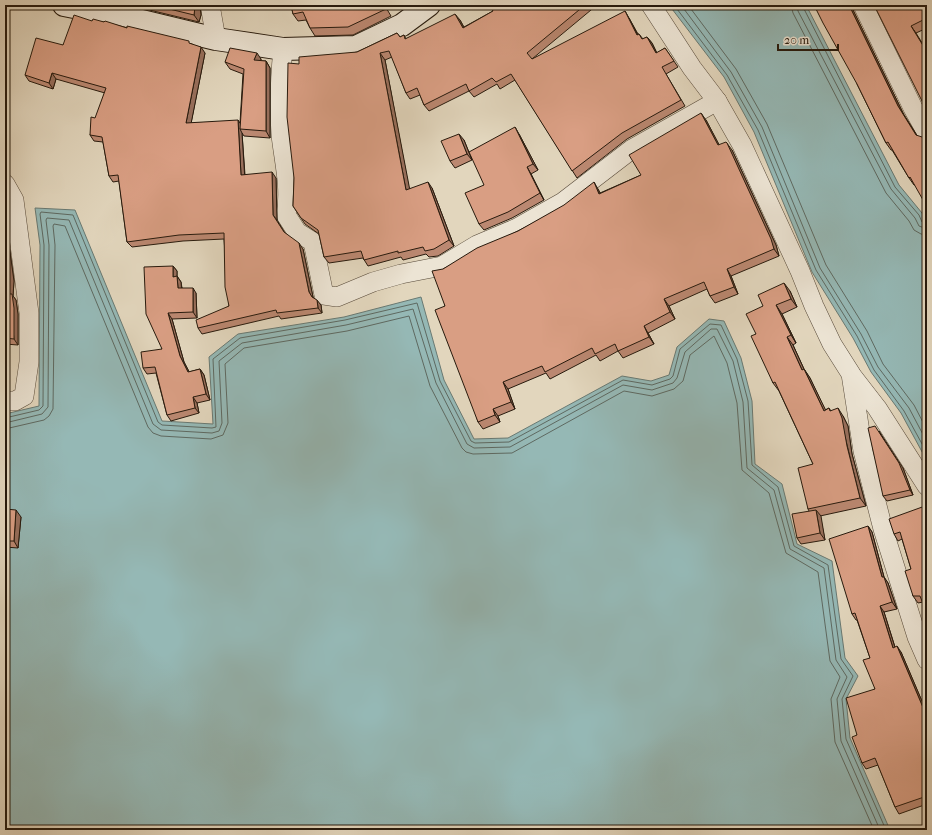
<svg xmlns="http://www.w3.org/2000/svg" width="932" height="835" viewBox="0 0 932 835" font-family="'IM FELL French Canon',serif">
	<rect width="100%" height="100%" fill="#e2d6bd"/>
	<filter id="stains"><feTurbulence type="fractalNoise" baseFrequency=".005" numOctaves="4"/><feColorMatrix values="0 0 0 0 .2 0 0 0 0 .09 0 0 0 0 .02 0 0 0 .5 -.17"/></filter>
	<radialGradient id="worn" r=".72"><stop offset=".6" stop-color="#630" stop-opacity="0"/><stop offset="1" stop-color="#630" stop-opacity=".3"/></radialGradient>
	<!-- water -->
	<g fill="#95b8b5" stroke="#697972">
		<path d="M 669,5 L 806,5 L 899,185 L 922,213 L 927,223 L 927,461 L 901,413 L 871,372 L 853,338 L 812,272 L 754,132 L 724,77 Z"/>
		<path d="M 35,208 L 75,210 L 162,421 L 213,424 L 209,357 L 238,334 L 344,317 L 421,297 L 444,380 L 474,439 L 508,438 L 622,376 L 651,381 L 669,375 L 677,347 L 709,319 L 724,321 L 741,358 L 752,401 L 755,464 L 782,484 L 797,544 L 832,561 L 845,658 L 858,676 L 846,699 L 850,738 L 890,830 L 5,830 L 5,414 L 39,406 L 40,245 Z"/>
	</g>
	<g fill="none" stroke-linecap="round" stroke-linejoin="round">
		<!-- shore -->
		<g stroke="#5e6961" stroke-width="1">
			<path d="M 674,5 L 727,75 L 758,130 L 816,270 L 857,336 L 874,370 L 904,411 L 927,453"/>
			<path d="M 681,5 L 731,72 L 762,127 L 820,268 L 861,334 L 878,367 L 909,408 L 927,442"/>
			<path d="M 688,5 L 736,69 L 767,124 L 826,265 L 867,331 L 883,364 L 914,405 L 927,430"/>
			<path d="M 791,5 L 793,13 L 886,193 L 909,221 L 914,230 L 921,234 L 927,235"/>
			<path d="M 797,5 L 798,11 L 891,189 L 915,218 L 919,226 L 927,229"/>
			<path d="M 802,5 L 895,187 L 919,215 L 922,222 L 927,224"/>
			<path d="M 5,418 L 39,410 L 43,406 L 44,245 L 40,214 L 41,212 L 73,215 L 158,422 L 162,425 L 212,428 L 216,427 L 213,359 L 240,338 L 345,320 L 417,303 L 440,381 L 471,441 L 475,443 L 509,442 L 623,380 L 652,385 L 670,379 L 673,376 L 680,349 L 710,324 L 721,325 L 737,359 L 748,401 L 752,465 L 778,487 L 794,546 L 828,565 L 841,659 L 853,676 L 842,699 L 846,739 L 886,830"/>
			<path d="M 5,423 L 42,414 L 48,407 L 49,245 L 46,220 L 47,218 L 69,220 L 153,424 L 161,430 L 212,433 L 219,431 L 222,423 L 219,361 L 242,343 L 346,325 L 413,309 L 436,383 L 467,444 L 474,448 L 510,447 L 623,385 L 652,390 L 673,383 L 677,378 L 685,352 L 711,329 L 717,329 L 733,361 L 743,402 L 747,468 L 774,490 L 790,549 L 824,568 L 836,660 L 847,677 L 837,699 L 841,741 L 880,830"/>
			<path d="M 5,429 L 44,420 L 49,416 L 53,409 L 55,245 L 53,226 L 54,224 L 65,226 L 148,427 L 153,433 L 161,436 L 211,439 L 223,435 L 228,423 L 225,364 L 244,348 L 347,331 L 409,316 L 430,386 L 462,448 L 466,452 L 473,454 L 512,453 L 624,391 L 652,396 L 674,389 L 683,381 L 690,355 L 714,336 L 727,363 L 737,403 L 742,470 L 769,493 L 786,553 L 818,572 L 830,661 L 840,677 L 831,699 L 835,742 L 874,830"/>
		</g>
		<defs>
			<g id="street">
				<path d="M 210,5 L 216,39"/>
				<path d="M 651,5 L 692,68 L 717,101 L 742,145 L 800,271 L 814,306 L 832,344 L 851,374 L 863,451 L 883,529 L 917,637 L 927,660"/>
				<path d="M 863,5 L 913,108 L 927,133"/>
				<path d="M 283,49 C 280,78 279,106 281,135 C 284,162 291,188 286,215 L 297,232 L 313,242 L 324,295 L 337,297 L 373,282 L 401,274 L 442,266 L 477,245 L 517,228 L 563,202 L 632,149 L 717,101"/>
				<path d="M 5,184 L 14,200 L 29,313 L 29,362 L 24,396 L 15,401 L 5,401"/>
				<path d="M 853,377 L 877,408 L 927,486"/>
			</g>
			<path id="secondary" d="M 64,5 L 129,18 L 216,39 L 283,49 L 356,47 L 402,25 L 429,5"/>
		</defs>
		<!-- street casing -->
		<use href="#street" stroke="#564939" stroke-width="20"/>
		<!-- secondary casing -->
		<use href="#secondary" stroke="#271a0d" stroke-width="24"/>
		<!-- street -->
		<use href="#street" stroke="#ece4d4" stroke-width="19"/>
		<!-- secondary -->
		<use href="#secondary" stroke="#ece4d4" stroke-width="22"/>
	</g>
	<!-- wall -->
	<g fill="#bb8871" stroke="#271a0d">
		<path d="M 132,5 L 200,5 L 201,15 L 199,22 L 133,6 Z"/>
		<path d="M 291,5 L 378,5 L 379,8 L 385,6 L 391,16 L 353,35 L 315,36 L 310,28 L 306,20 L 298,21 L 293,14 Z"/>
		<path d="M 490,5 L 597,5 L 532,59 L 629,18 L 638,34 L 639,34 L 643,39 L 647,37 L 652,43 L 657,53 L 665,48 L 678,67 L 666,74 L 685,106 L 627,139 L 577,178 L 515,80 L 500,89 L 497,84 L 474,97 L 469,91 L 429,111 L 424,105 L 420,95 L 410,99 L 406,93 L 392,57 L 385,60 L 409,189 L 432,188 L 454,246 L 438,256 L 429,257 L 426,254 L 403,260 L 401,257 L 368,266 L 363,258 L 329,263 L 324,257 L 319,234 L 305,224 L 293,206 L 299,64 L 357,52 L 397,33 L 400,37 L 404,35 L 406,39 L 460,20 L 464,27 L 493,11 Z"/>
		<path d="M 874,5 L 927,5 L 927,28 L 916,33 Z"/>
		<path d="M 853,10 L 903,113 L 915,185 L 914,185 L 909,178 L 892,150 L 891,150 L 886,143 L 857,84 Z"/>
		<path d="M 92,21 L 104,22 L 192,44 L 205,53 L 191,123 L 240,123 L 243,74 L 230,69 L 225,62 L 261,59 L 261,61 L 266,61 L 270,68 L 270,138 L 244,136 L 242,133 L 245,175 L 276,178 L 277,220 L 285,233 L 303,249 L 313,297 L 321,305 L 322,313 L 281,319 L 279,316 L 202,334 L 198,328 L 229,306 L 224,239 L 183,241 L 132,247 L 127,242 L 119,181 L 113,182 L 109,176 L 103,142 L 94,141 L 90,135 L 105,93 L 56,79 L 53,89 L 29,81 L 25,75 L 63,45 Z"/>
		<path d="M 706,120 L 719,145 L 732,150 L 776,245 L 779,256 L 731,276 L 738,294 L 715,303 L 710,296 L 707,289 L 669,306 L 675,319 L 648,333 L 654,344 L 623,358 L 618,351 L 600,361 L 596,355 L 550,379 L 546,373 L 508,389 L 515,409 L 498,416 L 500,422 L 483,429 L 478,422 L 445,306 L 443,269 L 518,231 L 598,189 L 600,193 L 641,175 Z"/>
		<path d="M 519,134 L 538,170 L 531,174 L 544,200 L 512,218 L 484,230 L 479,224 L 484,185 Z"/>
		<path d="M 464,140 L 472,160 L 455,168 L 450,161 Z"/>
		<path d="M 5,239 L 9,245 L 14,281 L 13,296 L 16,300 L 18,314 L 18,345 L 5,344 L 5,348 Z"/>
		<path d="M 173,266 L 177,271 L 177,276 L 181,282 L 182,288 L 196,293 L 197,318 L 172,319 L 184,362 L 189,372 L 200,369 L 204,375 L 210,400 L 197,403 L 199,413 L 171,421 L 167,415 L 156,373 L 147,374 L 143,368 L 162,349 Z"/>
		<path d="M 790,291 L 797,307 L 782,314 L 796,343 L 793,345 L 804,369 L 810,378 L 825,410 L 829,408 L 831,411 L 843,416 L 848,426 L 852,454 L 866,506 L 820,516 L 825,540 L 801,544 L 797,538 L 809,511 L 808,509 L 813,464 L 779,391 L 773,383 L 756,334 L 763,306 Z"/>
		<path d="M 903,468 L 913,495 L 887,501 L 883,496 Z"/>
		<path d="M 925,506 L 927,509 L 927,614 L 923,602 L 918,603 L 913,596 L 911,569 L 902,539 L 898,541 L 894,534 Z"/>
		<path d="M 5,509 L 21,517 L 18,548 L 5,547 Z"/>
		<path d="M 868,526 L 872,532 L 884,577 L 888,583 L 897,609 L 884,612 L 895,647 L 901,652 L 927,713 L 927,804 L 899,814 L 895,807 L 878,765 L 866,769 L 862,763 L 857,735 L 875,689 L 870,658 L 857,620 L 856,620 L 852,614 Z"/>
	</g>
	<!-- shaded-wall -->
	<g fill="#986f5c" stroke="#271a0d">
		<path d="M 195,5 L 200,5 L 201,15 L 199,22 L 194,15 Z"/>
		<path d="M 849,5 L 853,5 L 853,10 L 903,113 L 921,142 L 898,106 Z"/>
		<path d="M 625,11 L 629,18 L 641,41 L 637,35 Z"/>
		<path d="M 455,14 L 460,20 L 467,34 L 463,28 Z"/>
		<path d="M 911,26 L 916,33 L 927,51 L 927,52 Z"/>
		<path d="M 647,37 L 652,43 L 660,60 L 656,53 Z"/>
		<path d="M 201,47 L 205,53 L 190,129 L 186,123 Z"/>
		<path d="M 257,53 L 261,59 L 259,67 L 254,60 Z"/>
		<path d="M 380,53 L 385,60 L 411,196 L 406,190 Z"/>
		<path d="M 266,61 L 270,68 L 270,138 L 266,131 Z"/>
		<path d="M 52,73 L 56,79 L 53,89 L 49,83 Z"/>
		<path d="M 701,113 L 706,120 L 723,152 L 718,145 Z"/>
		<path d="M 238,120 L 242,126 L 240,129 L 242,133 L 245,181 L 241,175 Z"/>
		<path d="M 515,127 L 519,134 L 538,170 L 533,164 Z"/>
		<path d="M 459,134 L 464,140 L 472,160 L 467,154 Z"/>
		<path d="M 726,142 L 732,150 L 776,245 L 779,256 L 774,249 Z"/>
		<path d="M 527,167 L 531,174 L 544,200 L 540,193 Z"/>
		<path d="M 272,172 L 276,178 L 277,220 L 273,215 Z"/>
		<path d="M 428,182 L 432,188 L 454,246 L 449,240 Z"/>
		<path d="M 594,182 L 598,189 L 604,201 L 599,194 Z"/>
		<path d="M 5,239 L 9,245 L 14,281 L 13,296 L 16,300 L 18,314 L 18,345 L 14,339 L 9,294 Z"/>
		<path d="M 299,243 L 303,249 L 313,297 L 312,297 L 309,292 Z"/>
		<path d="M 173,266 L 177,271 L 177,282 L 173,277 Z"/>
		<path d="M 727,269 L 731,276 L 738,294 L 734,287 Z"/>
		<path d="M 177,276 L 181,282 L 182,294 L 178,288 Z"/>
		<path d="M 784,283 L 790,291 L 797,307 L 791,299 Z"/>
		<path d="M 193,288 L 196,293 L 197,318 L 193,312 Z"/>
		<path d="M 664,299 L 669,306 L 675,319 L 670,312 Z"/>
		<path d="M 317,300 L 321,305 L 322,313 L 318,308 Z"/>
		<path d="M 776,305 L 782,314 L 796,343 L 791,335 Z"/>
		<path d="M 168,313 L 172,319 L 184,362 L 192,377 L 188,372 L 180,356 Z"/>
		<path d="M 644,326 L 648,333 L 654,344 L 649,337 Z"/>
		<path d="M 787,337 L 793,345 L 808,378 L 802,370 Z"/>
		<path d="M 200,369 L 204,375 L 210,400 L 206,394 Z"/>
		<path d="M 804,369 L 810,378 L 830,419 L 824,411 Z"/>
		<path d="M 503,382 L 508,389 L 515,409 L 511,402 Z"/>
		<path d="M 193,397 L 197,403 L 199,413 L 195,408 Z"/>
		<path d="M 838,408 L 843,416 L 848,426 L 852,454 L 866,506 L 860,498 Z"/>
		<path d="M 493,409 L 498,416 L 500,422 L 495,415 Z"/>
		<path d="M 879,431 L 903,468 L 913,495 L 910,490 Z"/>
		<path d="M 16,510 L 21,517 L 18,548 L 14,541 Z"/>
		<path d="M 816,510 L 821,516 L 825,540 L 820,533 Z"/>
		<path d="M 868,526 L 872,532 L 884,577 L 888,583 L 897,609 L 892,602 L 882,577 Z"/>
		<path d="M 880,606 L 884,612 L 897,654 L 893,648 Z"/>
		<path d="M 897,646 L 901,652 L 927,713 L 927,717 Z"/>
	</g>
	<!-- building -->
	<g fill="#d99e83" stroke="#271a0d">
		<path d="M 153,5 L 195,5 L 195,7 L 194,15 Z"/>
		<path d="M 291,5 L 376,5 L 378,9 L 385,6 L 386,9 L 348,27 L 310,28 L 303,12 L 293,14 Z"/>
		<path d="M 490,5 L 585,5 L 527,53 L 532,59 L 625,11 L 637,35 L 639,34 L 642,39 L 647,37 L 656,53 L 665,48 L 674,61 L 662,67 L 681,100 L 622,133 L 572,171 L 511,74 L 496,82 L 492,78 L 469,91 L 466,84 L 424,105 L 417,88 L 406,93 L 389,51 L 380,53 L 406,190 L 428,182 L 449,240 L 434,249 L 425,251 L 423,247 L 398,253 L 398,251 L 364,260 L 361,251 L 324,257 L 318,230 L 301,218 L 293,206 L 294,178 L 287,117 L 288,63 L 299,64 L 299,57 L 357,52 L 397,33 L 400,37 L 404,35 L 405,39 L 455,14 L 463,28 L 493,11 Z"/>
		<path d="M 814,5 L 849,5 L 898,106 L 916,135 L 922,137 L 927,135 L 927,207 L 910,177 L 909,178 L 888,142 L 886,143 L 857,84 L 823,23 Z"/>
		<path d="M 874,5 L 927,5 L 927,18 L 911,26 L 927,52 L 927,111 Z"/>
		<path d="M 74,15 L 92,21 L 93,19 L 104,22 L 105,21 L 127,28 L 127,26 L 189,41 L 189,43 L 201,47 L 186,123 L 238,120 L 241,175 L 272,172 L 273,215 L 284,232 L 299,243 L 309,292 L 312,297 L 317,300 L 318,308 L 277,313 L 276,310 L 198,328 L 196,320 L 229,306 L 225,287 L 224,233 L 179,235 L 127,242 L 118,175 L 109,176 L 102,137 L 90,135 L 91,117 L 95,118 L 106,88 L 52,73 L 49,83 L 25,75 L 36,38 L 63,45 Z"/>
		<path d="M 230,48 L 257,53 L 254,60 L 266,61 L 266,131 L 240,129 L 244,69 L 225,62 Z"/>
		<path d="M 701,113 L 718,145 L 726,142 L 727,143 L 771,239 L 774,249 L 727,269 L 734,287 L 710,296 L 704,282 L 664,299 L 670,312 L 644,326 L 649,337 L 618,351 L 615,344 L 595,354 L 592,348 L 545,372 L 542,366 L 503,382 L 511,402 L 493,409 L 495,415 L 478,422 L 435,310 L 445,306 L 432,271 L 443,269 L 477,248 L 518,231 L 564,205 L 594,182 L 599,194 L 641,175 L 629,155 Z"/>
		<path d="M 515,127 L 533,164 L 527,167 L 540,193 L 508,212 L 479,224 L 465,193 L 484,185 L 469,152 Z"/>
		<path d="M 459,134 L 467,154 L 450,161 L 441,141 Z"/>
		<path d="M 5,242 L 9,275 L 9,294 L 12,294 L 14,308 L 14,339 L 5,338 Z"/>
		<path d="M 173,266 L 173,277 L 177,276 L 178,288 L 193,288 L 193,312 L 168,313 L 180,356 L 188,372 L 200,369 L 206,394 L 193,397 L 195,408 L 167,415 L 155,367 L 143,368 L 141,352 L 162,349 L 146,314 L 144,267 Z"/>
		<path d="M 784,283 L 791,299 L 776,305 L 791,335 L 787,337 L 802,370 L 804,369 L 824,411 L 829,408 L 830,411 L 838,408 L 842,418 L 847,446 L 860,498 L 808,509 L 798,468 L 813,464 L 775,382 L 773,383 L 751,336 L 756,334 L 746,314 L 763,306 L 758,295 Z"/>
		<path d="M 875,426 L 899,463 L 910,490 L 883,496 L 868,428 Z"/>
		<path d="M 925,506 L 926,510 L 927,510 L 927,614 L 920,596 L 913,596 L 905,571 L 911,569 L 900,532 L 894,534 L 889,519 Z"/>
		<path d="M 5,509 L 16,510 L 14,541 L 5,541 Z"/>
		<path d="M 816,510 L 820,533 L 797,538 L 792,514 Z"/>
		<path d="M 868,526 L 882,577 L 884,577 L 892,602 L 880,606 L 893,648 L 897,646 L 927,717 L 927,796 L 895,807 L 875,758 L 862,763 L 852,737 L 857,735 L 846,698 L 875,689 L 863,660 L 870,658 L 855,613 L 852,614 L 829,539 Z"/>
		<path d="M 927,826 L 927,830 L 918,830 Z"/>
	</g>
	<!-- margin -->
	<rect width="932" height="835" fill="none" stroke="#e2d6bd" stroke-width="20"/>
	<rect x="6" y="6" width="920" height="823" fill="none" stroke="#271a0d" stroke-width="2"/>
	<rect x="10" y="10" width="912" height="815" fill="none" stroke="#271a0d"/>
	<!-- scale -->
	<path d="M778 44v6h60v-6" fill="none" stroke="#271a0d" stroke-width="2"/>
	<text x="784" y="44" font-size="12" fill="#271a0d" stroke="#ece4d4" stroke-width="3" paint-order="stroke">20 m</text>
	<rect width="100%" height="100%" filter="url(#stains)"/>
	<rect width="100%" height="100%" fill="url(#worn)"/>
</svg>
